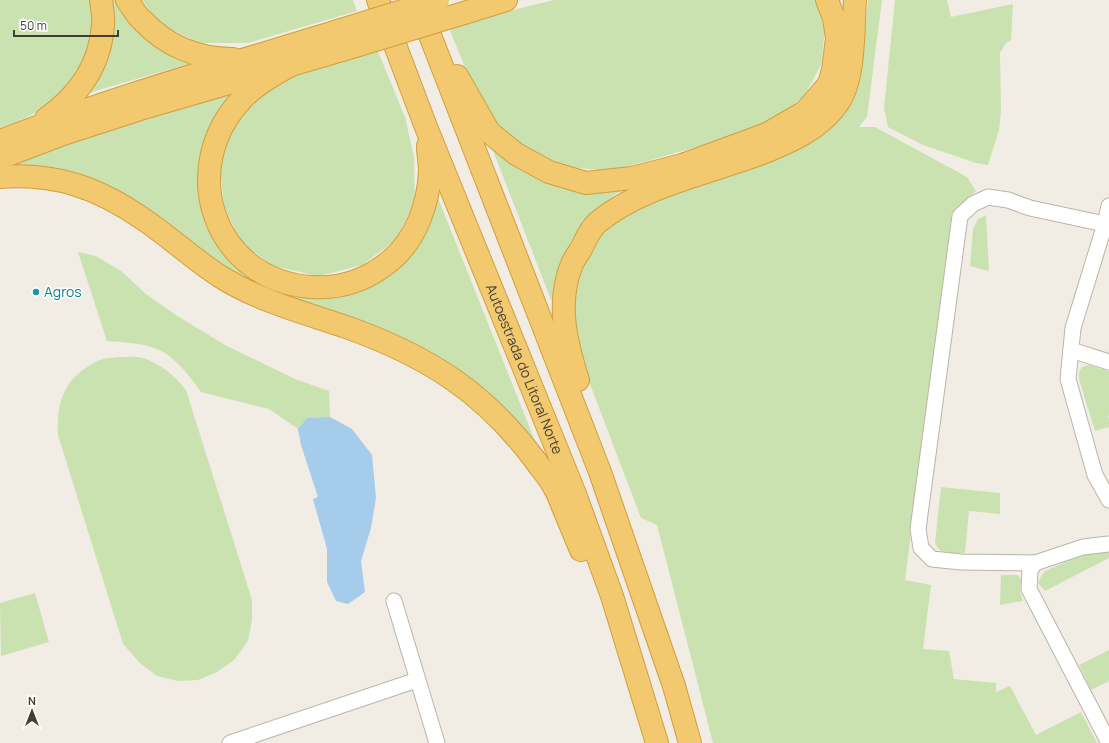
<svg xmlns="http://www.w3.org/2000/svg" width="1109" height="743" viewBox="0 0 1109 743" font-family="Manrope,sans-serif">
	<rect width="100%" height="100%" fill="#f1ede5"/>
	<!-- green -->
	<g fill="#cae2b0">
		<path d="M 0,0 L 93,0 L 95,24 L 86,56 L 73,84 L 52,104 L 25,118 L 0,128 Z"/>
		<path d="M 110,0 L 121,0 L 201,60 L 82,95 Z"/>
		<path d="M 142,0 L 353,0 L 357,11 L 248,43 L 199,43 L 159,23 Z"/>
		<path d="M 554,0 L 815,0 L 825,29 L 821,65 L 804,96 L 775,120 L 732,137 L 611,171 L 566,167 L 526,148 L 495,122 L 475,92 L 449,28 L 489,16 Z"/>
		<path d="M 868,0 L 882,0 L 867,117 L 859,127 L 875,127 L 967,177 L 976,191 L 952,213 L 905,580 L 931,585 L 923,649 L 949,651 L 954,679 L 996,683 L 996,692 L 1010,686 L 1036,735 L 1081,712 L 1097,743 L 713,743 L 657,525 L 641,518 L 585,371 L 575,325 L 575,285 L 588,249 L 609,225 L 640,204 L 771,160 L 863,53 Z"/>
		<path d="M 895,0 L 947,0 L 951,17 L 1013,4 L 1011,40 L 1006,43 L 1000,53 L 1001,111 L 999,130 L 988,165 L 976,163 L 923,145 L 888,127 L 884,108 Z"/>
		<path d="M 377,49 L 405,117 L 414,157 L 415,200 L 396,240 L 362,265 L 319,276 L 272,266 L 240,240 L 224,206 L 220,168 L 230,131 L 254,101 L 292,76 Z"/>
		<path d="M 240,88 L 201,170 L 242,267 L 357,288 L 436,193 L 537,446 L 472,380 L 423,348 L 236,277 L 131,200 L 0,165 Z"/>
		<path d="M 490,143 L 521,169 L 644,181 L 616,194 L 594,212 L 572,239 L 559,271 L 553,305 Z"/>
		<path d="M 986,215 L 989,271 L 970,266 L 973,229 L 978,219 Z"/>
		<path d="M 78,252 L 96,256 L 121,271 L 146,294 L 176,315 L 225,345 L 295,379 L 329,391 L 330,417 L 307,418 L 298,429 L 269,409 L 201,392 C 191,377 174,356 157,349 C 142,343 122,342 107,341 Z"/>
		<path d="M 118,357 C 126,357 136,356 143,358 C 161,364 175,376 186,390 L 252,600 L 252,620 L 248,641 L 234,660 L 217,672 L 198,680 L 178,681 L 157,676 L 140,663 L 123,644 L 58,435 C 57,405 62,382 89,366 C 92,364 96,361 100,360 C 105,358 112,358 118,357 Z"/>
		<path d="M 1089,365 L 1109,371 L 1109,414 L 1108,418 L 1109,418 L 1109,427 L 1095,431 L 1079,379 L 1079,372 L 1082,367 Z"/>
		<path d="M 941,487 L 1000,493 L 1000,514 L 969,511 L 965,553 C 951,553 942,557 935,543 Z"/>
		<path d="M 1109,552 L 1109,558 L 1045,591 L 1038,583 L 1041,576 L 1045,571 L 1087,553 Z"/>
		<path d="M 1001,575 L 1017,575 L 1021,579 L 1020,592 L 1023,601 L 1000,605 Z"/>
		<path d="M 35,593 L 49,642 L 1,656 L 0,603 Z"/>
		<path d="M 1109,650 L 1109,681 L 1091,690 L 1079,665 Z"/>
	</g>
	<!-- water -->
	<path fill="#a5ccea" d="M 330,417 L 352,429 L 372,455 L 376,498 L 371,528 L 361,561 L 365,592 L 348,604 L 336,601 L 327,582 L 327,549 L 313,499 L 318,497 L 301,445 L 298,429 L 307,418 Z"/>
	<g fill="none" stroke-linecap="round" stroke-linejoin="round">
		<defs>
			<g id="minor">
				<path d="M 1109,206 L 1105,224 L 1073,328 L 1068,379 L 1095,475 L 1109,500"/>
				<path d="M 1109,225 L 1030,208 L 1008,200 L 988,197 L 973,204 L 960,216 L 918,529 L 921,548 L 932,559 L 961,562 L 1035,563 L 1083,547 L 1109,544"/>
				<path d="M 1071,350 L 1109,362"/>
				<path d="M 1035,563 L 1030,570 L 1029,589 L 1109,743"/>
				<path d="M 394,601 L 437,743"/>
				<path d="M 230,743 L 417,680"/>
			</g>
			<g id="highway">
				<path d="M 127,0 C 132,7 136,15 142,20 C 166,46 198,59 233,59"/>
				<path id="s1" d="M 378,0 L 426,127 L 575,494 L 612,596 L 657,743"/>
				<path d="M 419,7 L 600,472 L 674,686 L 690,743"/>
				<path d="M 464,13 L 506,0"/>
				<path d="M 289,66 C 273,75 255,85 242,99 C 176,169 214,281 312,287 C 341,289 367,280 390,261 C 416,240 429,203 430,170 C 430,162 428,154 428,146"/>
				<path d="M 457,76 L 489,132 L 516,154 L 549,172 L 586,183 L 632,178 L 682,165 L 767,134 L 805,112 L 829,84 L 833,70 L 837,38 L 834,18 L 827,0"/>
				<path d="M 46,119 C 79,95 100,66 103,25 C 104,17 102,8 101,0"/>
				<path d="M 0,141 C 112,98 227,65 341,30"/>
				<path d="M 0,158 L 63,134 L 140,109 L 349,48"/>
				<path d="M 0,177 C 55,173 97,187 143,219 C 170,237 194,260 221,277 C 261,302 306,313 349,328 C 429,357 484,392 535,460 C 541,469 549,477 554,487 C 558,493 560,500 563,507 C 569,521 575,536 581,550"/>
				<path d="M 578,380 C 566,342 556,303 572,264 C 574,259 578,254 581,249 C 585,241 590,229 597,223 C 639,187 709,173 760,154 C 788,143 821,129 838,103 C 855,79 853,29 855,0"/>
			</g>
		</defs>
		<!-- minor casing -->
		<use href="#minor" stroke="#bbb5a8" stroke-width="17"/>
		<!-- highway casing -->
		<use href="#highway" stroke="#d09e3f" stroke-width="24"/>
		<!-- minor -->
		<use href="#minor" stroke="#fff" stroke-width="15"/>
		<!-- highway -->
		<use href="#highway" stroke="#f2c96e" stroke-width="22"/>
		<defs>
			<g id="highway-bridge">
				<path d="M 341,30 L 438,0"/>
				<path d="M 349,48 L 464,13"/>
			</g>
		</defs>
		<!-- highway-bridge casing -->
		<use href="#highway-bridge" stroke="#d09e3f" stroke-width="24" stroke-linecap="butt"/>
		<!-- highway-bridge -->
		<use href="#highway-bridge" stroke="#f2c96e" stroke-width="22"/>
	</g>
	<!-- markers -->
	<circle fill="#0f9aa8" stroke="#fff" stroke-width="1.5" cx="36" cy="292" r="4"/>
	<g text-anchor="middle" stroke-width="3" stroke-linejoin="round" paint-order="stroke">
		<!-- culture labels -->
		<g font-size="14" fill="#0d838f" stroke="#fff" text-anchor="start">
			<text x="44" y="297">Agros</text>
		</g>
		<!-- street labels -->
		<g font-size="14" fill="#423d35" stroke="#fff">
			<text dy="5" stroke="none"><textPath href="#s1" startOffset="397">Autoestrada do Litoral Norte</textPath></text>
		</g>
	</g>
	<!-- north arrow -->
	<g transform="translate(32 711)" stroke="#ffffff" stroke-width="3" paint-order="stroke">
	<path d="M0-3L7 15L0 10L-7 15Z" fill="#423d35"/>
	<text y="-6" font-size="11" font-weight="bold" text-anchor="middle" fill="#423d35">N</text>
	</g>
	<!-- scale -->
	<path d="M14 30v6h104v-6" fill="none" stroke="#423d35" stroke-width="2"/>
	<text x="20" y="30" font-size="12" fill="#423d35" stroke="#ffffff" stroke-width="3" paint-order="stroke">50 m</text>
</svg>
